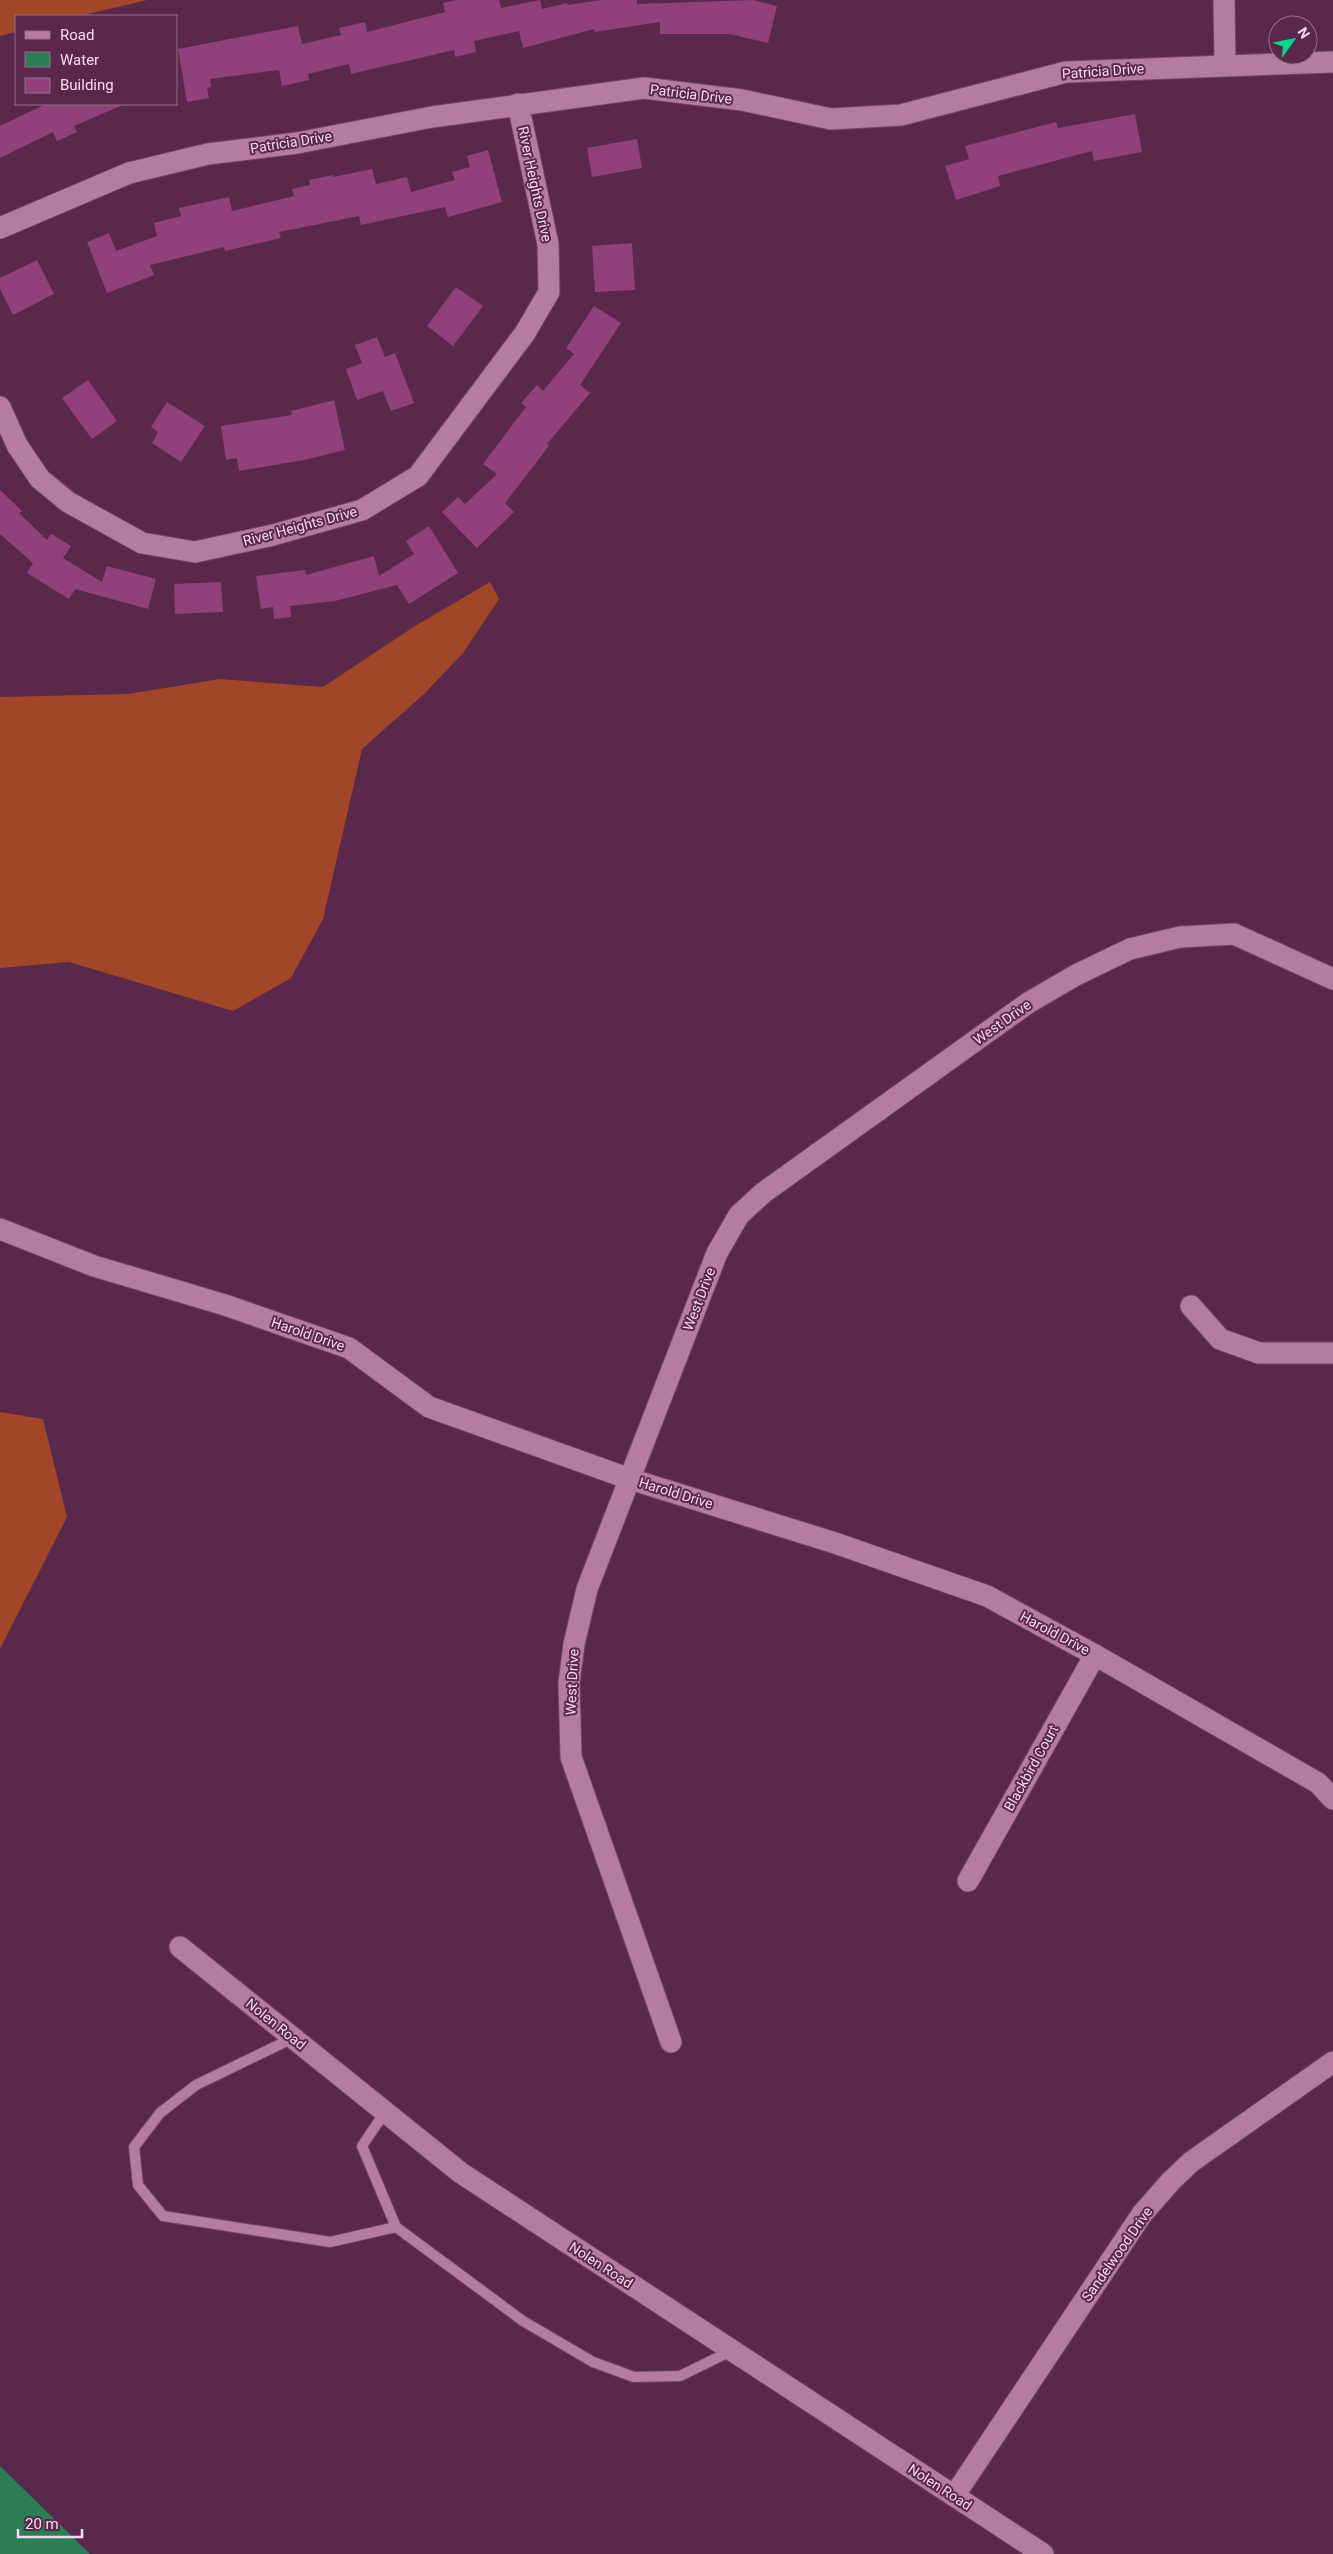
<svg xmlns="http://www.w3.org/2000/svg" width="1333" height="2554" viewBox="0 0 1333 2554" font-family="Roboto,sans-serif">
	<rect width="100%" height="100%" fill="#59284b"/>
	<!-- forest -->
	<g fill="#a14627">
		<path d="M 0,0 L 147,0 L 80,16 L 16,16 L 16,32 L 0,36 Z"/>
		<path d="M 490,582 L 499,599 L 463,653 L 424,694 L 362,749 L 323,919 L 291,978 L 233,1011 L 69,962 L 0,968 L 0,697 L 128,694 L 220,679 L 323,687 L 415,626 Z"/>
		<path d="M 0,1412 L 43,1419 L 67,1517 L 0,1649 Z"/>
	</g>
	<!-- water -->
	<path fill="#2a7e56" d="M 0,2466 L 4,2470 L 90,2554 L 0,2554 Z"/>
	<!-- building -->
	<g fill="#90417b">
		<path d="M 456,0 L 499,0 L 501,8 L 540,0 L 542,9 L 567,3 L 568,5 L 602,0 L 637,0 L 637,4 L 753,0 L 777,6 L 768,43 L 729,34 L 660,34 L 660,22 L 595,32 L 594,29 L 523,48 L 519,31 L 474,41 L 476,52 L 455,57 L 454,50 L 351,74 L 349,64 L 308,74 L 309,80 L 282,86 L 279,70 L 210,79 L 211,87 L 207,88 L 209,98 L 187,102 L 178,49 L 298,26 L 302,44 L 341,35 L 339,28 L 365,22 L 367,32 L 445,12 L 443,3 Z"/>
		<path d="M 46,104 L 125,104 L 74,126 L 77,132 L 57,141 L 53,132 L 0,158 L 0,126 Z"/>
		<path d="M 1135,114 L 1142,152 L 1094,161 L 1092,151 L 998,176 L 1000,186 L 956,200 L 945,166 L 969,159 L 965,146 L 1056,122 L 1058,128 Z"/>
		<path d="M 637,139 L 642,168 L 592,177 L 587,148 Z"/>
		<path d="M 488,150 L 502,202 L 448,217 L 445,207 L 361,225 L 359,216 L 279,232 L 281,238 L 225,251 L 224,247 L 150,265 L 154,275 L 107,293 L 87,242 L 109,233 L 116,251 L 157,236 L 154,223 L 181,216 L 179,208 L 229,197 L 232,211 L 294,196 L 292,189 L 310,185 L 309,180 L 333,175 L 333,177 L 372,169 L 376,184 L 407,177 L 411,192 L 455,180 L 452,172 L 470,167 L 467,156 Z"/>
		<path d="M 632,243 L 635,290 L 595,292 L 592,246 Z"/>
		<path d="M 37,260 L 54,294 L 13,315 L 0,289 L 0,278 Z"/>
		<path d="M 456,287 L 483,306 L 453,346 L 427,326 Z"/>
		<path d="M 594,306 L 621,323 L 580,385 L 590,393 L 547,444 L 549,446 L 505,503 L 514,512 L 477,548 L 442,512 L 458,497 L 465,504 L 497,474 L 483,464 L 526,407 L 521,403 L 537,385 L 543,391 L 574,354 L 566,348 Z"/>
		<path d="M 377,337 L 385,357 L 395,353 L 414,403 L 391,411 L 383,391 L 357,400 L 346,369 L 362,363 L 355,345 Z"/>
		<path d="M 88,380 L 117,421 L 92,439 L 62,398 Z"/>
		<path d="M 334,400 L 345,450 L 304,460 L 239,471 L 237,458 L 226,460 L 221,426 L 292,415 L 291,411 Z"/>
		<path d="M 167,402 L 205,426 L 181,462 L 152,443 L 158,432 L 151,427 Z"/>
		<path d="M 0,490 L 22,511 L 19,513 L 47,540 L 51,534 L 71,546 L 63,558 L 102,582 L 107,566 L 156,579 L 148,609 L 75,589 L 69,599 L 27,573 L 33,563 L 0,534 Z"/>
		<path d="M 429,526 L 458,573 L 409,604 L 397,585 L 335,601 L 290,606 L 291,617 L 274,619 L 273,607 L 261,609 L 256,576 L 305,570 L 306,575 L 374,556 L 379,576 L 414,554 L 406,541 Z"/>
		<path d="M 221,582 L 223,612 L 175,614 L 174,584 Z"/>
	</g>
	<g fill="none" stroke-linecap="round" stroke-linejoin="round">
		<defs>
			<g id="lane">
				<path d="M 293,2038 L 196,2085 L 160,2113 L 134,2147 L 138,2185 L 163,2216 L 330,2242 L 396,2227 L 523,2321 L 593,2362 L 634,2377 L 680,2376 L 731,2351"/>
				<path d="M 385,2112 L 362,2146 L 396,2227"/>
			</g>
			<g id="street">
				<path d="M 1224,0 L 1225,65"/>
				<path d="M 0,228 L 129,173 L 208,154 L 297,143 L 432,117 L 644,88 L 742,100 L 831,119 L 901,115 L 1066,72 L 1333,62"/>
				<path d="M 0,407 L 17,445 L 40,479 L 68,502 L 142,543 L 195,552 L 273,535 L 362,510 L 418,476 L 525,333 L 549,292 L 548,244 L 518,104"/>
				<path d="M 0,1229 L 94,1266 L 225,1305 L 349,1348 L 429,1407 L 630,1479 L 835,1543 L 987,1596 L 1095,1655 L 1318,1783 L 1333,1799"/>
				<path d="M 1191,1306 L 1220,1339 L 1259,1353 L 1333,1353"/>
				<path d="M 968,1881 L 1095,1655"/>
				<path d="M 180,1947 L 461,2173 L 1043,2554"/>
				<path d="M 671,2042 L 571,1757 L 569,1683 L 574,1644 L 587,1589 L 717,1253 L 739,1215 L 763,1193 L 1028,1003 L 1076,975 L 1130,949 L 1180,937 L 1234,934 L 1333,979"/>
				<path d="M 954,2496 L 1142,2214 L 1171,2181 L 1191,2162 L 1333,2062"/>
			</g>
		</defs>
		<!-- lane casing -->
		<use href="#lane" stroke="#714666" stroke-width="12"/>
		<!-- street casing -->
		<use href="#street" stroke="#714666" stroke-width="23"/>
		<!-- lane -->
		<use href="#lane" stroke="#b57ca3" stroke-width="10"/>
		<!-- street -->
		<use href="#street" stroke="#b57ca3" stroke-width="21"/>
	</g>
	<g text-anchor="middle" stroke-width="4" stroke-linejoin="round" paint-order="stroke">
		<!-- street labels -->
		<g font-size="14" fill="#f9daee" stroke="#59284b">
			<text transform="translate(1103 71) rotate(-4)" y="5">Patricia Drive</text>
			<text transform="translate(691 94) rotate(7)" y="5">Patricia Drive</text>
			<text transform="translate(291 142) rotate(-9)" y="5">Patricia Drive</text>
			<text transform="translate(535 184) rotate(78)" y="5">River Heights Drive</text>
			<text transform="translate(300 526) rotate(-15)" y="5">River Heights Drive</text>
			<text transform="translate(1002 1022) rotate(-35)" y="5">West Drive</text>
			<text transform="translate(699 1299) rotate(-69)" y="5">West Drive</text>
			<text transform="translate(308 1334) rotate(19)" y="5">Harold Drive</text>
			<text transform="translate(676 1493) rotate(17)" y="5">Harold Drive</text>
			<text transform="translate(1055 1633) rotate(28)" y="5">Harold Drive</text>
			<text transform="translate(572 1682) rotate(-87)" y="5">West Drive</text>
			<text transform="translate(1031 1768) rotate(-61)" y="5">Blackbird Court</text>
			<text transform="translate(276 2024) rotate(39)" y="5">Nolen Road</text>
			<text transform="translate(1117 2254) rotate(-55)" y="5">Sandelwood Drive</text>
			<text transform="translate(601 2265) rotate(33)" y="5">Nolen Road</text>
			<text transform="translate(940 2487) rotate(33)" y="5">Nolen Road</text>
		</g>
	</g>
	<!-- legend -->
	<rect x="15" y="15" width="162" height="90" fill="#59284b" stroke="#996f8c"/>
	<rect x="25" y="31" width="25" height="8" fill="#b57ca3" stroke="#996f8c"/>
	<text x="60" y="40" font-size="15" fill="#f9daee">Road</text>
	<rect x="25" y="52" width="25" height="15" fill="#2a7e56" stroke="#996f8c"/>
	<text x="60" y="65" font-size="15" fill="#f9daee">Water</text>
	<rect x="25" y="78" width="25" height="15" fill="#90417b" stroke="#996f8c"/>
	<text x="60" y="90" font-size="15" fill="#f9daee">Building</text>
	<!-- north arrow -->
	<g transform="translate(1293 40) rotate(57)"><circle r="24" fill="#59284b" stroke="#996f8c"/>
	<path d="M0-4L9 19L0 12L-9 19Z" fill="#00d98c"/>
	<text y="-8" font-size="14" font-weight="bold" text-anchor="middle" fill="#f9daee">N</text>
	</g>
	<!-- scale -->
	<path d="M18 2529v8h64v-8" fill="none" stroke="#f9daee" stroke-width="2.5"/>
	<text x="25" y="2529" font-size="15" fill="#f9daee" stroke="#59284b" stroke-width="4" paint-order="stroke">20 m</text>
</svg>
